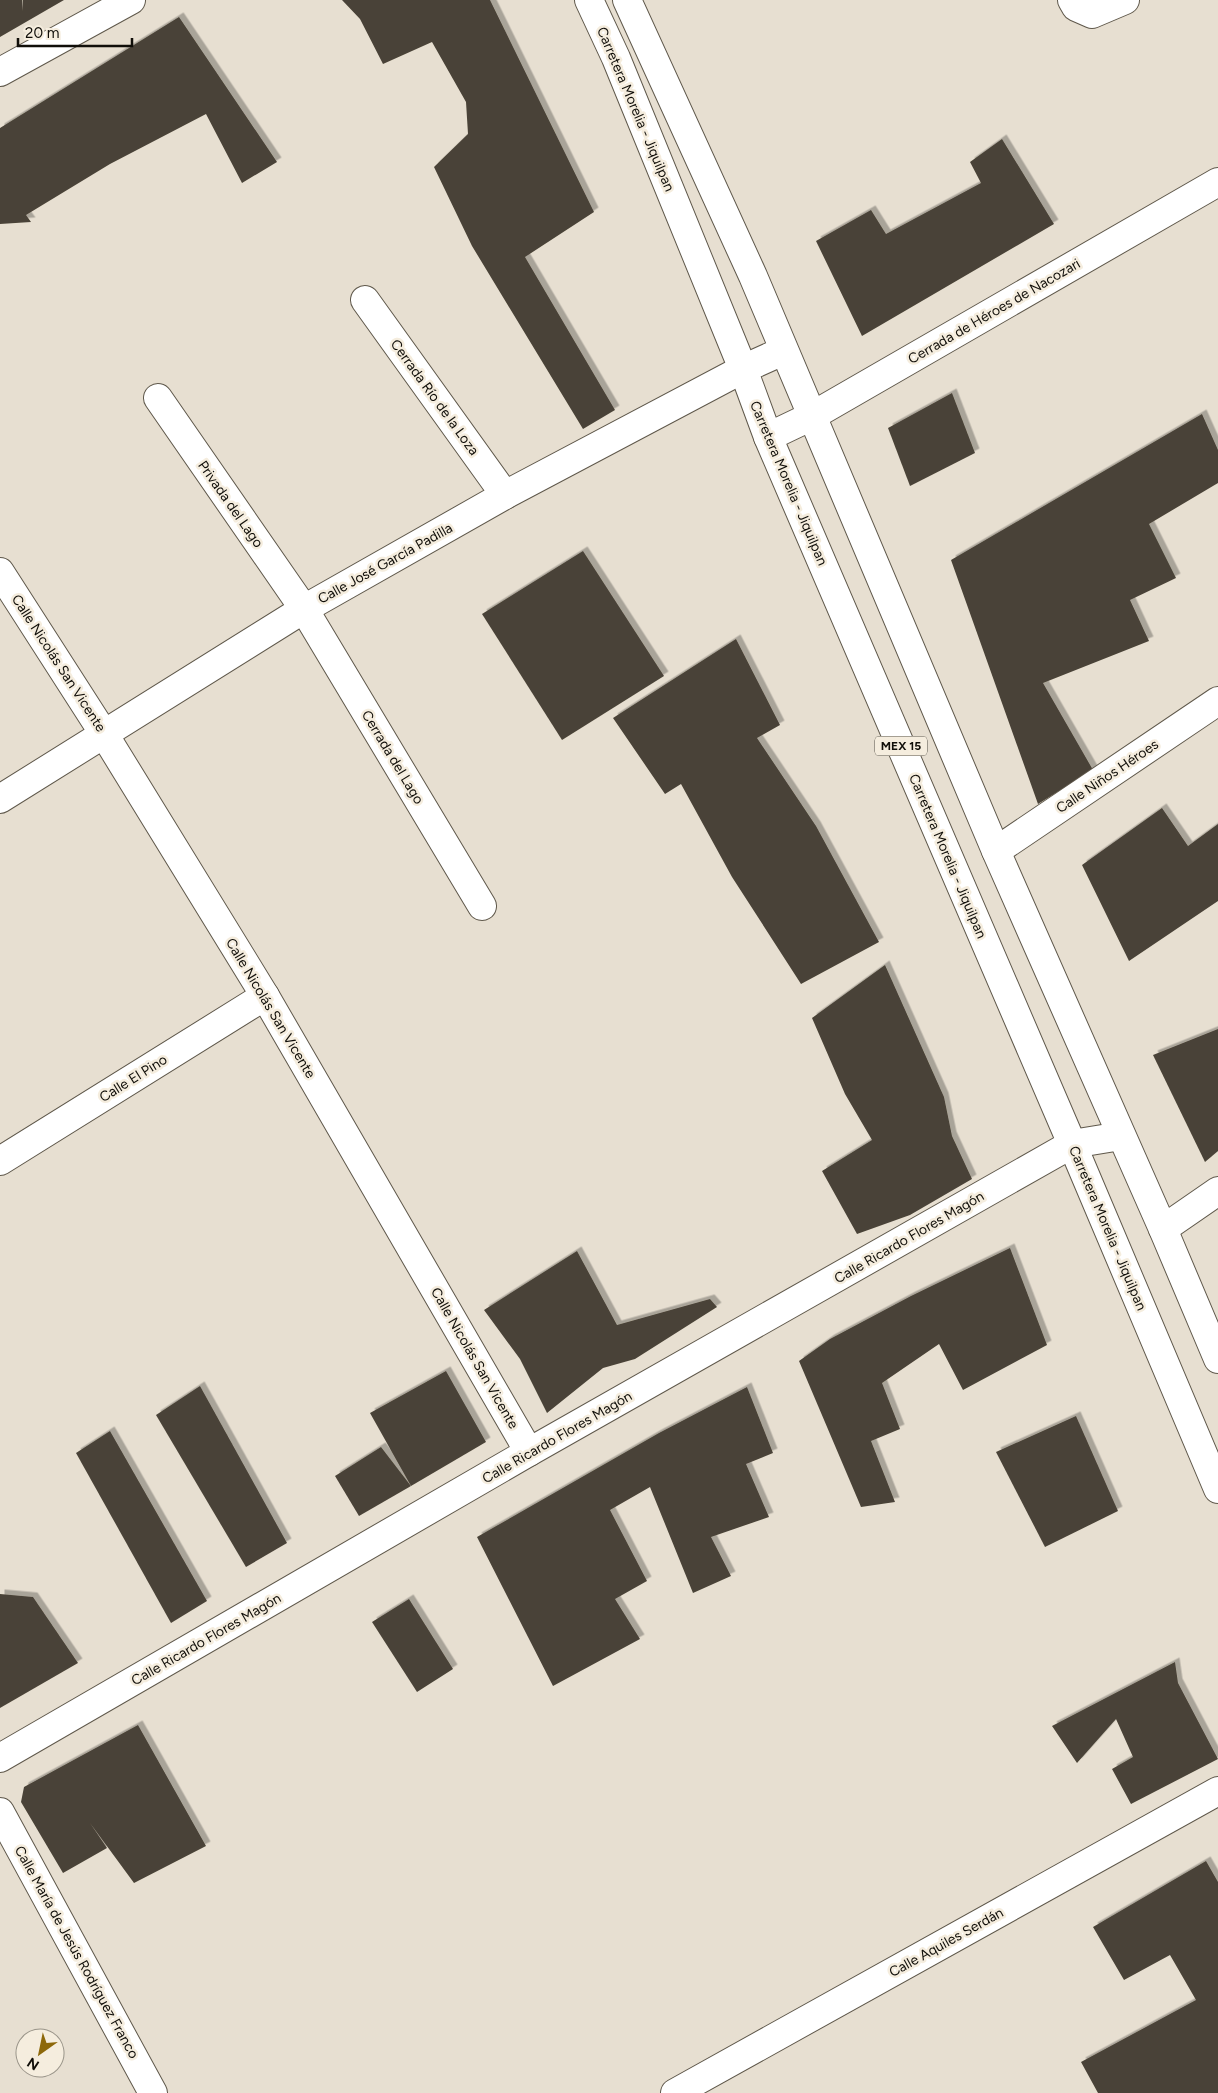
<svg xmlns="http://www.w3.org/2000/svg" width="1218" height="2093" viewBox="0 0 1218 2093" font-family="Figtree,sans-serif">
	<defs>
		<filter id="shadow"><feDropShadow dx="4.5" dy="-4.5" stdDeviation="0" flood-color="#0004"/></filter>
	</defs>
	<rect width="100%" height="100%" fill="#e7dfd1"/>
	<!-- building -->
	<g fill="#4a4337" filter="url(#shadow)">
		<path d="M 0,0 L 22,0 L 22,11 L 23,0 L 64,0 L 0,37 Z"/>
		<path d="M 342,0 L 490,0 L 594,212 L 525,257 L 615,410 L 583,429 L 472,246 L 434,167 L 468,134 L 466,102 L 432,42 L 383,64 L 360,19 Z"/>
		<path d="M 179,17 L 277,162 L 242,183 L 206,114 L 110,164 L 26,215 L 31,222 L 0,224 L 0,128 Z"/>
		<path d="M 1002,139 L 1054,224 L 862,336 L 816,241 L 871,210 L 886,234 L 981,183 L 970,162 Z"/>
		<path d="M 952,393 L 975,453 L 910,486 L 888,428 Z"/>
		<path d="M 1202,414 L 1218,450 L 1218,483 L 1149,524 L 1176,578 L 1130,600 L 1149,641 L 1043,683 L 1093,770 L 1038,804 L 951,560 Z"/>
		<path d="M 583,551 L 664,676 L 562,740 L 482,614 Z"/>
		<path d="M 736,639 L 780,725 L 757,738 L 816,826 L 879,942 L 801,984 L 732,877 L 681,784 L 665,794 L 613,718 Z"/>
		<path d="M 1162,808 L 1188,846 L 1218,824 L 1218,901 L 1129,961 L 1082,865 Z"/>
		<path d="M 885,965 L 944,1097 L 952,1136 L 972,1179 L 910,1215 L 857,1234 L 822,1171 L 872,1140 L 845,1094 L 812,1018 Z"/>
		<path d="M 1218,1029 L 1218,1151 L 1205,1162 L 1153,1055 Z"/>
		<path d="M 1010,1248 L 1047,1345 L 963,1390 L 939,1344 L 882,1383 L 900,1429 L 871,1441 L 895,1502 L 861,1507 L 799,1361 L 830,1339 L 911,1296 Z"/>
		<path d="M 577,1251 L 617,1325 L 710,1299 L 717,1307 L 635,1359 L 603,1368 L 547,1413 L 520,1359 L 484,1310 Z"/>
		<path d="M 446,1371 L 486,1442 L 411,1486 L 370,1413 Z"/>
		<path d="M 200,1386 L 287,1543 L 246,1567 L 156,1415 Z"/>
		<path d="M 747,1387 L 773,1453 L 746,1464 L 769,1517 L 711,1537 L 731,1576 L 693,1593 L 650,1487 L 610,1510 L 647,1581 L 615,1599 L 640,1639 L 553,1686 L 477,1537 L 659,1433 Z"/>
		<path d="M 1076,1416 L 1118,1511 L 1045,1547 L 996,1452 Z"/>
		<path d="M 110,1431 L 207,1601 L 171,1623 L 76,1453 Z"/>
		<path d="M 381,1447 L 411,1486 L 359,1516 L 335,1476 Z"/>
		<path d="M 0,1594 L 33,1597 L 78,1663 L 0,1708 Z"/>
		<path d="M 409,1599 L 453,1669 L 417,1692 L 372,1622 Z"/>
		<path d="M 1175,1662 L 1178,1683 L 1218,1759 L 1131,1804 L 1112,1769 L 1133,1757 L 1116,1719 L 1077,1763 L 1052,1726 Z"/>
		<path d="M 138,1725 L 206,1846 L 134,1883 L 90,1823 L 107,1848 L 63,1873 L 21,1802 L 24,1787 Z"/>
		<path d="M 1206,1861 L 1218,1882 L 1218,2093 L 1098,2093 L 1081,2062 L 1196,2000 L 1170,1955 L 1124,1980 L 1093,1927 Z"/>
	</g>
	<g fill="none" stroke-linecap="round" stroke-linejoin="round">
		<defs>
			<g id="street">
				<path d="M 1072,0 L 1076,7 L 1092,14 L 1125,0"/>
				<path d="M 0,72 L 131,0"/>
				<path d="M 365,300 L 505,495"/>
				<path d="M 158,398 L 304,609 L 482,906"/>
				<path d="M 768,437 L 812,416 L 1218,182"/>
				<path d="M 0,572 L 104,734 L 265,996 L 529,1452"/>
				<path d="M 0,799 L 304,609 L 505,495 L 743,369 L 783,351"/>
				<path d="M 996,851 L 1218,701"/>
				<path d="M 0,1161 L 265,996"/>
				<path d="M 1163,1229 L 1218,1191"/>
				<path d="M 0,1812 L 153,2093"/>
				<path d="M 675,2093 L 1218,1791"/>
			</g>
			<path id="secondary" d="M 0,1758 L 529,1452 L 1072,1144 L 1121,1136"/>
			<g id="primary">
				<path d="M 589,0 L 616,58 L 743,369 L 768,437 L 1072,1144 L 1218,1489"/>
				<path d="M 627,0 L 753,276 L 996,851 L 1163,1229 L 1218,1359"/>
			</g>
		</defs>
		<!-- street casing -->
		<use href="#street" stroke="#5f584b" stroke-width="30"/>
		<!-- secondary casing -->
		<use href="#secondary" stroke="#5f584b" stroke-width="30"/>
		<!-- primary casing -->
		<use href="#primary" stroke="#5f584b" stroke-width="30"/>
		<!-- street -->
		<use href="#street" stroke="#fff" stroke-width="28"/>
		<!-- secondary -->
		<use href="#secondary" stroke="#fff" stroke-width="28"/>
		<!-- primary -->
		<use href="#primary" stroke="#fff" stroke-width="28"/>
	</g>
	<g text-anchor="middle" stroke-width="5" stroke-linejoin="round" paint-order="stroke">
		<!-- shield labels -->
		<rect fill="#f5edde" stroke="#555149" stroke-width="1" x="875" y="736.5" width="52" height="19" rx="4"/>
		<g font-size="12" font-weight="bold" fill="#100e09">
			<text x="901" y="750">MEX 15</text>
		</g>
		<!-- street labels -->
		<g font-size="14" fill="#100e09" stroke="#f5edde">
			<text transform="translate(636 109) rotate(67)" y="5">Carretera Morelia - Jiquilpan</text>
			<text transform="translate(994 311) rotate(-30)" y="5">Cerrada de Héroes de Nacozari</text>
			<text transform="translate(435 397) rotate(54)" y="5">Cerrada Río de la Loza</text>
			<text transform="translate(789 483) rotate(67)" y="5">Carretera Morelia - Jiquilpan</text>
			<text transform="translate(231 504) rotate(55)" y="5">Privada del Lago</text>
			<text transform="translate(385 563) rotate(-29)" y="5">Calle José García Padilla</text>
			<text transform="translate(59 663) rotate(57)" y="5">Calle Nicolás San Vicente</text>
			<text transform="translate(393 757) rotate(59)" y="5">Cerrada del Lago</text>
			<text transform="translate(1107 776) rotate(-34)" y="5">Calle Niños Héroes</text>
			<text transform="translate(948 856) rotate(67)" y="5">Carretera Morelia - Jiquilpan</text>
			<text transform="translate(271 1008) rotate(59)" y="5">Calle Nicolás San Vicente</text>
			<text transform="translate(133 1078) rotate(-32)" y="5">Calle El Pino</text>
			<text transform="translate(1108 1228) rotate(67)" y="5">Carretera Morelia - Jiquilpan</text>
			<text transform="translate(909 1237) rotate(-30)" y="5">Calle Ricardo Flores Magón</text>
			<text transform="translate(475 1358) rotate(60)" y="5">Calle Nicolás San Vicente</text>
			<text transform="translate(557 1437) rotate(-30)" y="5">Calle Ricardo Flores Magón</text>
			<text transform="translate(206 1639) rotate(-30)" y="5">Calle Ricardo Flores Magón</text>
			<text transform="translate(946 1942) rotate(-29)" y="5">Calle Aquiles Serdán</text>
			<text transform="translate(77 1952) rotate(61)" y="5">Calle María de Jesús Rodríguez Franco</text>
		</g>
	</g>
	<!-- north arrow -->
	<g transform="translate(40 2053) rotate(213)"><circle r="24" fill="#f5edde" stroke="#999489"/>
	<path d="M0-4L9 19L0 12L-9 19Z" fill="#8d680a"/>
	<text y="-8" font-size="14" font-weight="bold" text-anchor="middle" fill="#100e09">N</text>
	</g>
	<!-- scale -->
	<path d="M18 38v8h114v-8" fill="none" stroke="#100e09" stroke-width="2.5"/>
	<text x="25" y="38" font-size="15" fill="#100e09" stroke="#f5edde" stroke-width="4" paint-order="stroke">20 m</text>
</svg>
